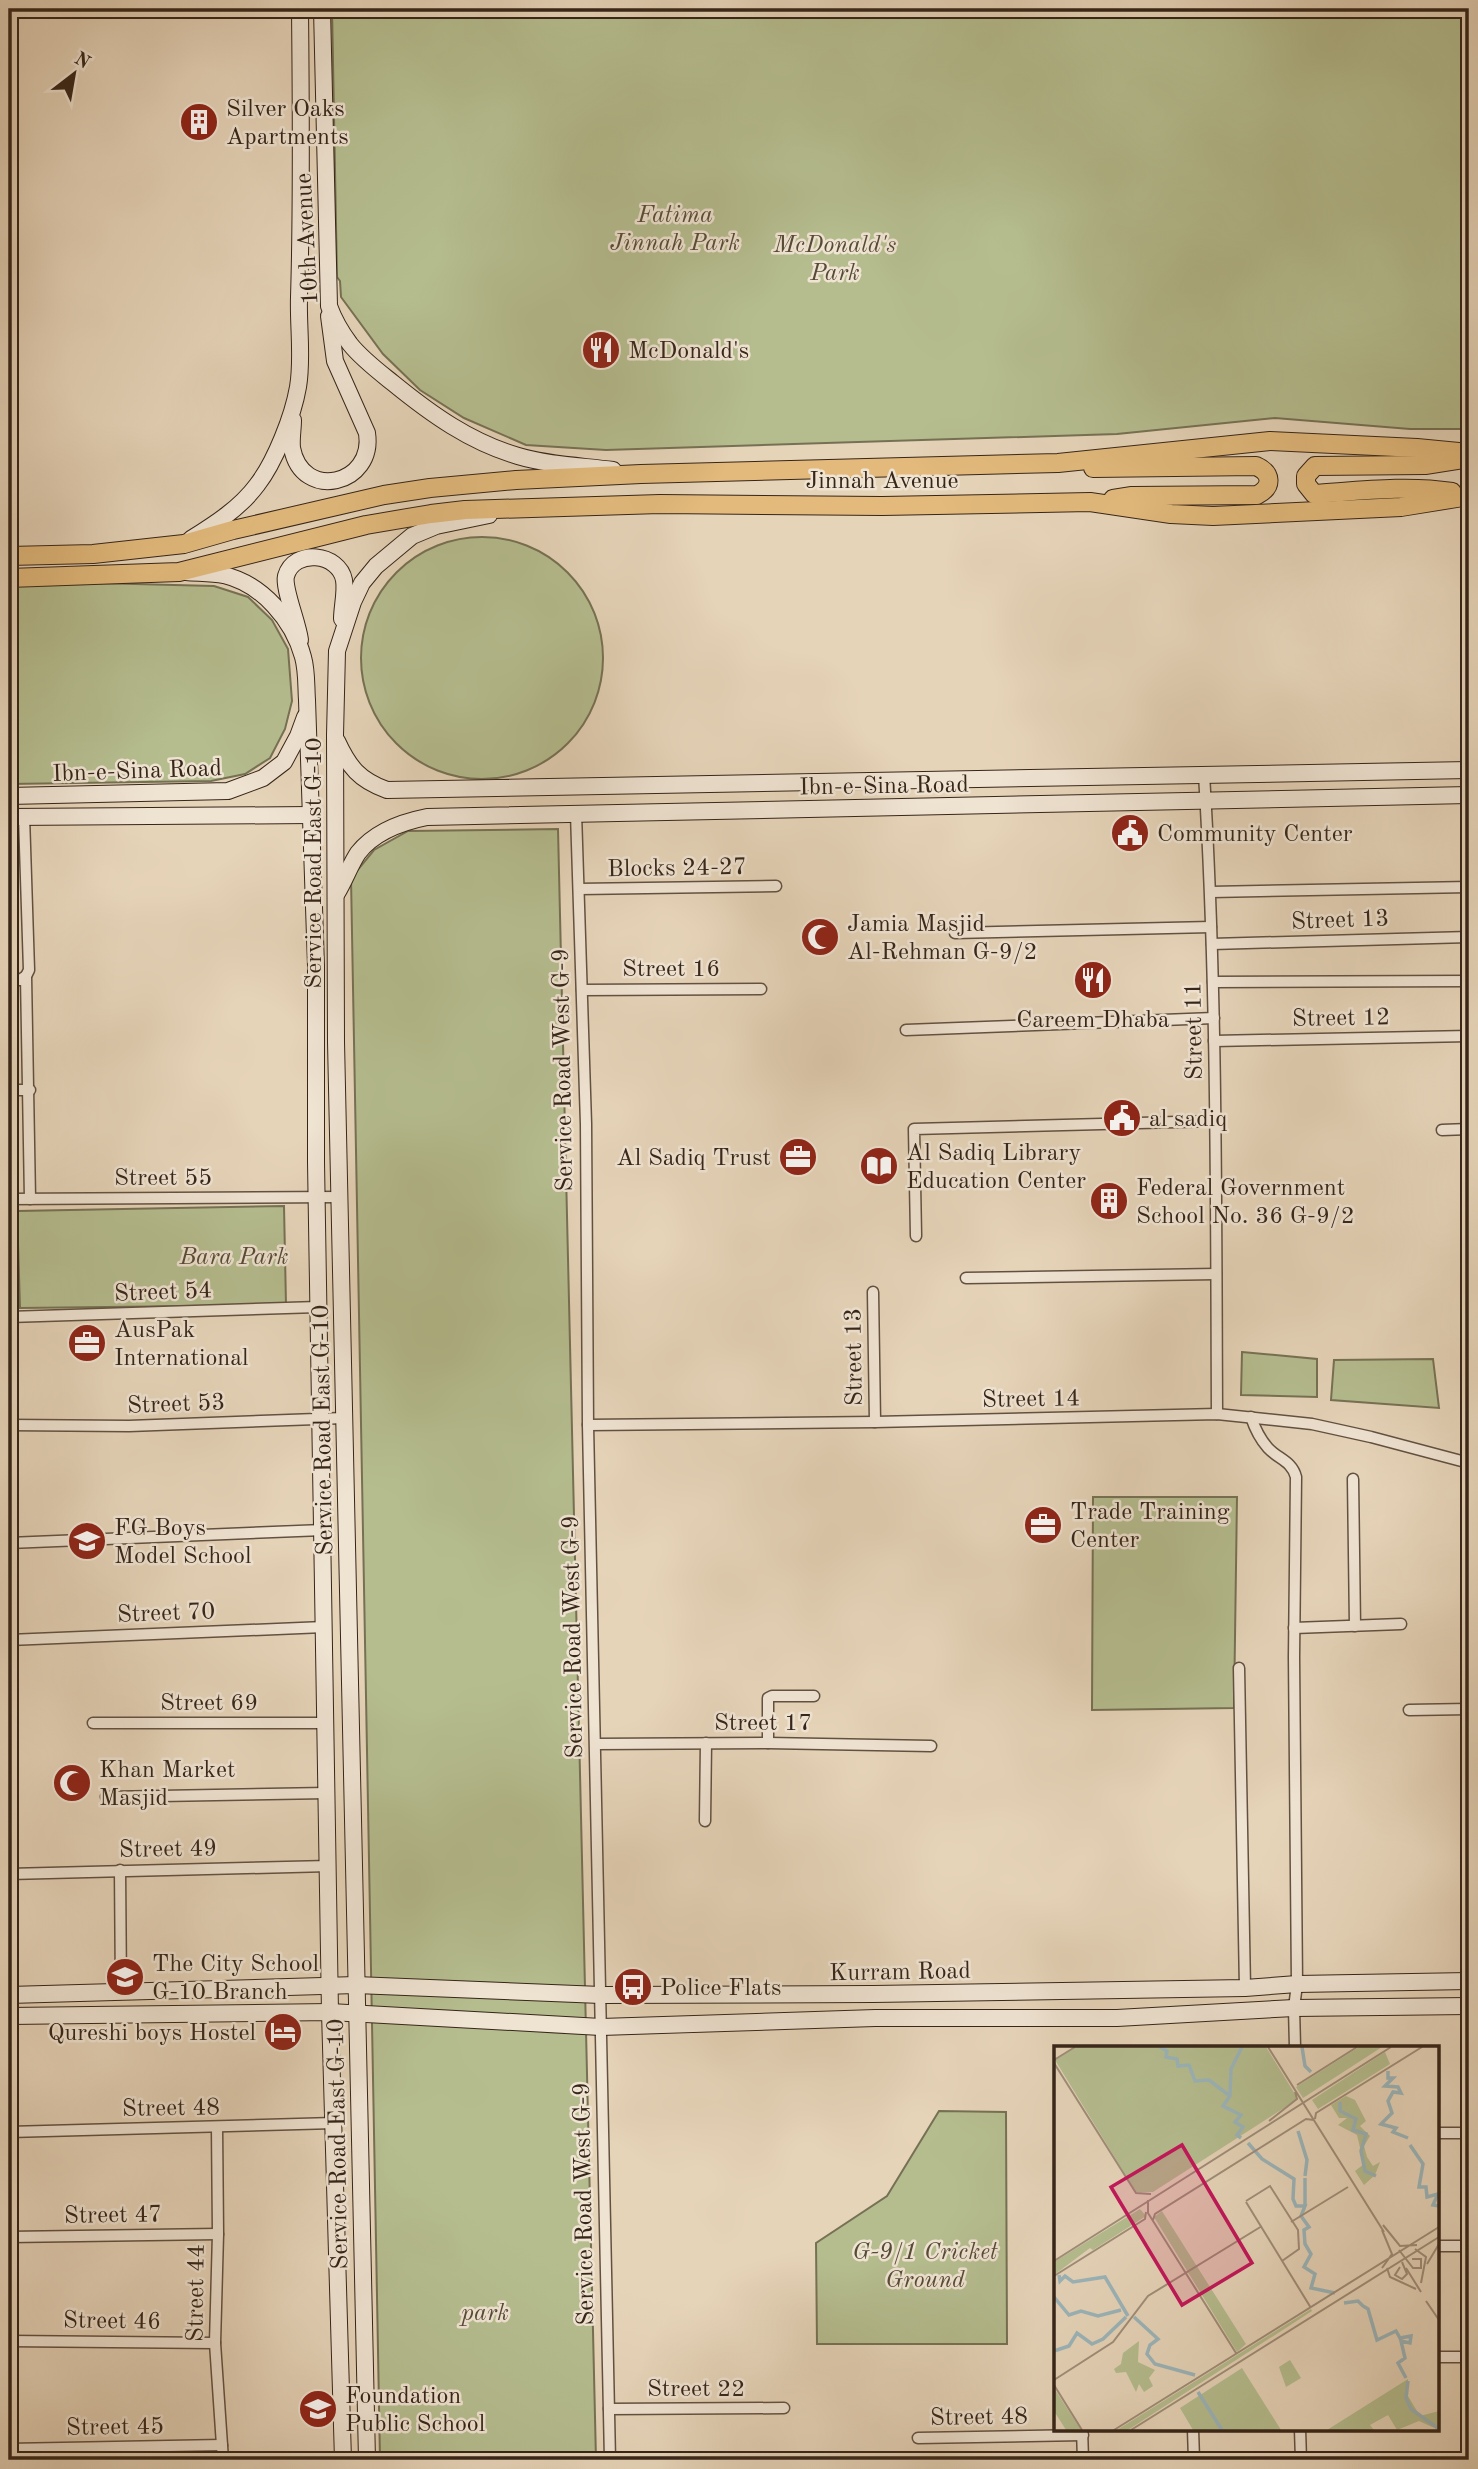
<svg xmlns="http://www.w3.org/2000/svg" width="1478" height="2469" viewBox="0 0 1478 2469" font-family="'Old Standard TT',serif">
	<rect width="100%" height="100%" fill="#e6d4b9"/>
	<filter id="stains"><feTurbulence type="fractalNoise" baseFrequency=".00286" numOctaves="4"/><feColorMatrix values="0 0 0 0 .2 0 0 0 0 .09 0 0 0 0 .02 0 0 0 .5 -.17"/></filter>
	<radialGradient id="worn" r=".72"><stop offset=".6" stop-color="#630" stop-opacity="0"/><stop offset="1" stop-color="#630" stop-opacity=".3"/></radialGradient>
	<!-- green -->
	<g fill="#b5bd8f" stroke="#767154" stroke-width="2">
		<path d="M 332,9 L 1469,9 L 1469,429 L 1410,429 L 1275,418 L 1117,434 L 606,450 L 526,445 L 464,418 L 420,390 L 383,354 L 341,297 L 340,281 L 337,277 Z"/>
		<circle cx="482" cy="658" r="121"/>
		<path d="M 55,582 L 214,586 L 248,597 L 272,620 L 288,649 L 292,701 L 285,729 L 270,758 L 245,774 L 211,781 L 9,784 L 9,583 Z"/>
		<path d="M 558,829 L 596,2460 L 380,2460 L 351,878 L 374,850 L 408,831 Z"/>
		<path d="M 284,1206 L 286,1305 L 20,1308 L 17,1211 Z"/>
		<path d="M 1242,1352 L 1317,1359 L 1317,1397 L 1241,1395 Z"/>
		<path d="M 1433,1359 L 1439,1408 L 1331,1400 L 1334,1360 Z"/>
		<path d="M 1093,1497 L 1237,1497 L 1234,1708 L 1092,1710 Z"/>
		<path d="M 939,2111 L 1006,2112 L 1007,2344 L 817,2344 L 816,2243 L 887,2196 Z"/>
	</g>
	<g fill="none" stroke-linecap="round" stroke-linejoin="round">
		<defs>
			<g id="minor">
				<path d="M 1204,774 C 1217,987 1216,1201 1217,1414"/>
				<path d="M 576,813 L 586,1124 L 588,1425 L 610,2460"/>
				<path d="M 24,816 L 29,970 L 26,976 L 30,1199"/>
				<path d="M 579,889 L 776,886"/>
				<path d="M 1211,892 L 1469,887"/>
				<path d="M 955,933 L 1211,927"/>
				<path d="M 1212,944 L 1469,937"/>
				<path d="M 9,980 L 20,980 L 26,976"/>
				<path d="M 1213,982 L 1469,981"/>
				<path d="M 582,990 L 761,989"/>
				<path d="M 906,1030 L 1214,1018"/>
				<path d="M 1214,1041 L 1469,1036"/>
				<path d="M 9,1090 L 30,1090"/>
				<path d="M 1442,1130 L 1469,1129"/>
				<path d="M 9,1199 L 340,1197"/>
				<path d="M 916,1236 L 914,1129 L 1215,1121"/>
				<path d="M 966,1278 L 1216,1274"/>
				<path d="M 873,1292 L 875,1422"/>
				<path d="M 9,1317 L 318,1307"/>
				<path d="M 1251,1417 C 1255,1429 1260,1439 1268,1448 C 1278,1459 1292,1461 1296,1477 L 1294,1657 L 1297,1984 L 1294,2008 L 1295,2047"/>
				<path d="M 9,1425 L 129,1426 L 344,1418"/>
				<path d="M 588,1425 L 875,1422 L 1217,1414 L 1312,1424 L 1371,1437 L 1469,1463"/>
				<path d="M 1353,1479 L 1355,1626"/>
				<path d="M 9,1543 L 323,1530"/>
				<path d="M 1294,1628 L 1401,1624"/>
				<path d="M 9,1640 L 324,1627"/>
				<path d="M 1239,1668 L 1245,1988"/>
				<path d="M 1409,1710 L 1469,1709"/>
				<path d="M 93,1723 L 326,1723"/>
				<path d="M 768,1743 L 768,1698 L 772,1696 L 814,1696"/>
				<path d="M 596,1744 L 768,1743 L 931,1746"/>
				<path d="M 106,1797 L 327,1793"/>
				<path d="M 705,1821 L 706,1743"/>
				<path d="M 120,1870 L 121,1992"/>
				<path d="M 9,1874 L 329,1866"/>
				<path d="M 217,2127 L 218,2234 L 215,2343 L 223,2460"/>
				<path d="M 9,2132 L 334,2123"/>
				<path d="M 1438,2133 L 1469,2133"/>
				<path d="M 9,2237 L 218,2234"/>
				<path d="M 1438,2246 L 1469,2246"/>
				<path d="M 9,2341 L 215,2343"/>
				<path d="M 1438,2357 L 1469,2357"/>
				<path d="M 609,2409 L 784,2408"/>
				<path d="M 1082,2429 L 1083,2460"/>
				<path d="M 1193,2429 L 1194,2460"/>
				<path d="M 1300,2429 L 1301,2460"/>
				<path d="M 918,2438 L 1083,2435"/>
				<path d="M 9,2449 L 222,2445"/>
			</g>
			<g id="secondary">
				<path d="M 322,9 L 329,306 C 334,320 341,332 350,344 C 362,359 378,371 393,383 C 431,414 470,442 518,456 C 548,465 582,466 613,470"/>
				<path d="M 293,420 C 293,429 291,439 292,448 C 302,502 375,485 367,433 L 335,361 L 329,316"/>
				<path d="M 191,539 C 215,524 240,508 257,485 C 275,462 293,416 298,387 C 303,358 298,327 299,297 C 302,201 301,105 300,9"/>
				<path d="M 186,572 C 198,573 212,573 224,575 C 262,584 293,620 303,657 C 307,671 306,686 307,700 L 316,966 L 316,1162 L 330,2012 L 343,2460"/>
				<path d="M 300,640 C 298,623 283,588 286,576 C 294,548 339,553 344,580 C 346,592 342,607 342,619"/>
				<path d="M 337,741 C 349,767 359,780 387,790 L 1469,770"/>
				<path d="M 9,796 L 228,791 L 263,778 L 284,762 L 298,736 L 305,717"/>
				<path d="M 9,817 L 312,815"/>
				<path d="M 337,893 C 345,880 350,865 358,853 C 375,831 402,822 427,817 L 1469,795"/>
				<path d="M 9,1995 L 356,1985 L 601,1995 L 873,1994 L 1245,1988 L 1297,1984 L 1469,1981"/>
				<path d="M 9,2016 L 330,2012 L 601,2027 L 875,2018 L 1117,2018 L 1294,2008 L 1469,2006"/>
				<path d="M 367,2460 L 336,1042 L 335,735 L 337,651 L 353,602 L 362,583 L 376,566 L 412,536 L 436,526 L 489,515"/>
			</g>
			<g id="primary">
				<path d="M 1093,468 L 1256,466 C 1272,473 1273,487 1257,495 L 1132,496 L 1113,499"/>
				<path d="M 1452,492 C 1407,485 1359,491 1314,494 L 1306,484 L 1306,476 L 1315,466 L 1425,465 L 1463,459"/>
				<path d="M 9,556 L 93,554 L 184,544 L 233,530 L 384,495 L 430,488 L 516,480 L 641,474 L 1058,463 L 1270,441 L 1417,448 L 1469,453"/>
				<path d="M 9,578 L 179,572 L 366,525 L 431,514 L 465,510 L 660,504 L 882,506 L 1090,502 L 1171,514 L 1213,516 L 1401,507 L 1469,496"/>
			</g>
		</defs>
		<!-- minor casing -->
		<use href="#minor" stroke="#625141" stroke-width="13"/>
		<!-- secondary casing -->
		<use href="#secondary" stroke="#362519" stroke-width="18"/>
		<!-- primary casing -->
		<use href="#primary" stroke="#362519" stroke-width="20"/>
		<!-- minor -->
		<use href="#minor" stroke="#efe3d2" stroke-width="10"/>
		<!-- secondary -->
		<use href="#secondary" stroke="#efe3d2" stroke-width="16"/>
		<!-- primary -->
		<use href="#primary" stroke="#e3ba7c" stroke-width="18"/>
	</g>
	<!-- icons -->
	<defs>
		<symbol id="building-disc" viewBox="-11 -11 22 22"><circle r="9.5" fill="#8f2418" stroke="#efe3d2"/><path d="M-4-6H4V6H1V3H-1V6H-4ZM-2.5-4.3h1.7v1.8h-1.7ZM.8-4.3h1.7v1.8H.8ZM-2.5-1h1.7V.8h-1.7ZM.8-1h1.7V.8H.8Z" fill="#fff"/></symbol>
		<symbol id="restaurant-disc" viewBox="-11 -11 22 22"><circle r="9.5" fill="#8f2418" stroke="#efe3d2"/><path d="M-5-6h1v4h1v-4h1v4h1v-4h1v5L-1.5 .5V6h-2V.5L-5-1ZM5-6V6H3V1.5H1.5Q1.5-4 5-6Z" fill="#fff"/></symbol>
		<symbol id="civic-disc" viewBox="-11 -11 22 22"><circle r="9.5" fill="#8f2418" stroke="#efe3d2"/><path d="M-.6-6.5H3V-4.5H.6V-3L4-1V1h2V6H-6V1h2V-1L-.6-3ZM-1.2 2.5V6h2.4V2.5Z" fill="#fff"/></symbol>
		<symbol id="mosque-disc" viewBox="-11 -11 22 22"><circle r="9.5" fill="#8f2418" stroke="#efe3d2"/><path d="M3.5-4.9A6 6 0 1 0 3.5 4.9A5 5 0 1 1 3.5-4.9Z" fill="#fff"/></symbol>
		<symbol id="office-disc" viewBox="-11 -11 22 22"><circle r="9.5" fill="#8f2418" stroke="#efe3d2"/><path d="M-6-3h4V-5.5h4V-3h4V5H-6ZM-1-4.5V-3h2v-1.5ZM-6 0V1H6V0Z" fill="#fff"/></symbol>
		<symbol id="library-disc" viewBox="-11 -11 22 22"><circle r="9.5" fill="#8f2418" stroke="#efe3d2"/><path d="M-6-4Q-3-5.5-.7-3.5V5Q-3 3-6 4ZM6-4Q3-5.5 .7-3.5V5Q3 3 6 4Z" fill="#fff"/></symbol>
		<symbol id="school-disc" viewBox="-11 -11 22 22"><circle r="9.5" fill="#8f2418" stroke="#efe3d2"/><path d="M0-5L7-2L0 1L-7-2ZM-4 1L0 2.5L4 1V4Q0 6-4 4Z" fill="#fff"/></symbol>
		<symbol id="bus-disc" viewBox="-11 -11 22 22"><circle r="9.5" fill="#8f2418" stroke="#efe3d2"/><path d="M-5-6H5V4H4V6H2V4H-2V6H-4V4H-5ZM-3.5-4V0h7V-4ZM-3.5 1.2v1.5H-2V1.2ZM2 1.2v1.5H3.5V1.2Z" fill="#fff"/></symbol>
		<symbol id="hotel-disc" viewBox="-11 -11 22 22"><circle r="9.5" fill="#8f2418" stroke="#efe3d2"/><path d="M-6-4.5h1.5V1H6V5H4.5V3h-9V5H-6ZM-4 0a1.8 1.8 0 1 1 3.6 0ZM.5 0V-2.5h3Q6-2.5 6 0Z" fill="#fff"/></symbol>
	</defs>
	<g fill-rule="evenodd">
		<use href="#building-disc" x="177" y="100" width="44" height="44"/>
		<use href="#restaurant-disc" x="579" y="328" width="44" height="44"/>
		<use href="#civic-disc" x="1108" y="811" width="44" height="44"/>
		<use href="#mosque-disc" x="798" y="915" width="44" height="44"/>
		<use href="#restaurant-disc" x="1071" y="958" width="44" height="44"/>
		<use href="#civic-disc" x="1100" y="1096" width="44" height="44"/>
		<use href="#office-disc" x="776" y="1135" width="44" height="44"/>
		<use href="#library-disc" x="857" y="1144" width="44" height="44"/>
		<use href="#building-disc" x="1087" y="1179" width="44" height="44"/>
		<use href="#office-disc" x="65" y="1321" width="44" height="44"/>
		<use href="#office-disc" x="1021" y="1503" width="44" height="44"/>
		<use href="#school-disc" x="65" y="1519" width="44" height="44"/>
		<use href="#mosque-disc" x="50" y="1761" width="44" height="44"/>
		<use href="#school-disc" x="103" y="1955" width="44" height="44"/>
		<use href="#bus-disc" x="611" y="1965" width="44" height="44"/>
		<use href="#hotel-disc" x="261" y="2010" width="44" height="44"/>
		<use href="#school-disc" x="296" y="2387" width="44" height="44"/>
	</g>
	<g text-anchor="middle" stroke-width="5" stroke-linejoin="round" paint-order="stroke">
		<!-- poi labels -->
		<g font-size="24" fill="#362519" stroke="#efe3d2" text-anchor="start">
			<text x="226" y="116">Silver Oaks<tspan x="226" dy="28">Apartments</tspan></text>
			<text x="628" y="358">McDonald's</text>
			<text x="1157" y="841">Community Center</text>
			<text x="847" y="931">Jamia Masjid<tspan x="847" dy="28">Al-Rehman G-9/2</tspan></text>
			<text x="1093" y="1027" text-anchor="middle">Careem Dhaba</text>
			<text x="1149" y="1126">al sadiq</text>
			<text x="906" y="1160">Al Sadiq Library<tspan x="906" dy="28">Education Center</tspan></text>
			<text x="771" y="1165" text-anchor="end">Al Sadiq Trust</text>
			<text x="1136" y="1195">Federal Government<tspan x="1136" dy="28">School No. 36 G-9/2</tspan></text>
			<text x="114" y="1337">AusPak<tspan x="114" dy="28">International</tspan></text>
			<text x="1070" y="1519">Trade Training<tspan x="1070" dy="28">Center</tspan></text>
			<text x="114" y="1535">FG Boys<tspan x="114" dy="28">Model School</tspan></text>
			<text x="99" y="1777">Khan Market<tspan x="99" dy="28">Masjid</tspan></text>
			<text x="152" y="1971">The City School<tspan x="152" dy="28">G-10 Branch</tspan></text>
			<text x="660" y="1995">Police Flats</text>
			<text x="256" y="2040" text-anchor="end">Qureshi boys Hostel</text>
			<text x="345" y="2403">Foundation<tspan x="345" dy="28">Public School</tspan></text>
		</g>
		<!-- park labels -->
		<g font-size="24" font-style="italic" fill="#564b36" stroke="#efe3d2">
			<text x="675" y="222">Fatima<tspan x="675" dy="28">Jinnah Park</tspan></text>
			<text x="835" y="252">McDonald's<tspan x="835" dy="28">Park</tspan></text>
			<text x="234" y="1264">Bara Park</text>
			<text x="925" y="2259">G-9/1 Cricket<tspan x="925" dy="28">Ground</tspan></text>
			<text x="485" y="2320">park</text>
		</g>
		<!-- street labels -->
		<g font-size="24" fill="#362519" stroke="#efe3d2">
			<text transform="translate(306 239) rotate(-93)" y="8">10th Avenue</text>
			<text x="882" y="488">Jinnah Avenue</text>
			<text transform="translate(137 770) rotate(-2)" y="8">Ibn-e-Sina Road</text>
			<text transform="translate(884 785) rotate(-1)" y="8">Ibn-e-Sina Road</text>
			<text transform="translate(313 863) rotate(-90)" y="8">Service Road East G-10</text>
			<text transform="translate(677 867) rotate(-1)" y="8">Blocks 24-27</text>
			<text transform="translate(1340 919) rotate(-2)" y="8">Street 13</text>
			<text x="671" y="976">Street 16</text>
			<text transform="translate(1341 1017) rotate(-1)" y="8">Street 12</text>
			<text transform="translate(1193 1031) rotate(-91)" y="8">Street 11</text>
			<text transform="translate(562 1070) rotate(-91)" y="8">Service Road West G-9</text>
			<text x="163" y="1185">Street 55</text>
			<text transform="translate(163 1291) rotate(-2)" y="8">Street 54</text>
			<text transform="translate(853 1357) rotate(-91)" y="8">Street 13</text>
			<text transform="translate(1031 1398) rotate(-1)" y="8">Street 14</text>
			<text transform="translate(176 1403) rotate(-2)" y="8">Street 53</text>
			<text transform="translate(322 1430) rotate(-91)" y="8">Service Road East G-10</text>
			<text transform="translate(166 1612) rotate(-2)" y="8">Street 70</text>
			<text transform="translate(572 1637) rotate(-91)" y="8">Service Road West G-9</text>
			<text x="209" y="1710">Street 69</text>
			<text x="763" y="1730">Street 17</text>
			<text transform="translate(168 1848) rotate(-1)" y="8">Street 49</text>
			<text transform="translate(900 1971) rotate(-1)" y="8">Kurram Road</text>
			<text transform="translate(171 2107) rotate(-1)" y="8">Street 48</text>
			<text transform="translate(337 2144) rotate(-91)" y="8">Service Road East G-10</text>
			<text transform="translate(583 2204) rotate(-91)" y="8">Service Road West G-9</text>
			<text transform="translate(113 2214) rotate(-1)" y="8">Street 47</text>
			<text transform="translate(195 2293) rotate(-89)" y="8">Street 44</text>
			<text transform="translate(112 2320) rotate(1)" y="8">Street 46</text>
			<text x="696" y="2396">Street 22</text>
			<text transform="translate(979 2416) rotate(-1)" y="8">Street 48</text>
			<text transform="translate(115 2426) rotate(-1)" y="8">Street 45</text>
		</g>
	</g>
	<!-- overview -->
	<g transform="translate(1054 2046)">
		<rect width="385" height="385" fill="#e6d4b9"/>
		<path d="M 22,1 L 212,1 L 244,53 L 99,146 L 82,146 L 1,14 ZM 305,1 L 328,1 L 249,52 L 242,41 ZM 331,6 L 336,18 L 264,63 L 258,54 ZM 292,50 L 301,54 L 312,75 L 306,80 L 316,90 L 310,100 L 313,111 L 319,120 L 326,116 L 321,129 L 310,139 L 301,125 L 310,118 L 303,89 L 284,79 L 293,72 L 285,72 L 277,59 ZM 86,163 L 92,170 L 39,204 L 36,202 L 0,229 L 0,216 ZM 108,165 L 192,298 L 183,306 L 100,171 ZM 258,265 L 74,384 L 63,384 L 257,263 ZM 85,295 L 84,316 L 101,324 L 95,332 L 99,340 L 90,346 L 85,338 L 82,346 L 72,326 L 62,327 L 60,323 L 67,318 L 69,307 ZM 236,314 L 247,332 L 232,341 L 225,321 ZM 188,322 L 227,384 L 139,384 L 126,362 ZM 354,333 L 354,350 L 366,370 L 385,365 L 385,384 L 365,375 L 343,384 L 334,369 L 316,379 L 320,384 L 273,384 ZM 0,342 L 27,384 L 12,384 L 0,365 Z" fill="#b5bd8f"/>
		<path fill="none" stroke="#9bb5ba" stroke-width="3.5" d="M 106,1 L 113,5 L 112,11 L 123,13 L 124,20 L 135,19 L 141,35 L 155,34 L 176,50M 248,1 L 251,20 L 257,26M 334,25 L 334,32 L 339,32 L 331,40 L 344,41 L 347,47 L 339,46 L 334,55 L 338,67 L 327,78 L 342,82 L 339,86 L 354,92M 286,56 L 286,65 L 302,73 L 299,84 L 312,88 L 307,105 L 311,125 L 322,130M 244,85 L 253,114 L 251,130M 187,92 L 183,89 L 189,81 L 181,76 L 187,69 L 169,60 L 176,50 L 177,23 L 188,1M 194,97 L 208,113 L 240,133 L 239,153 L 242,160 L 251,160 L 247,170 L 255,181 L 250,184 L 251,198 L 257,208 L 250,221 L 261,228 L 257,242 L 281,247M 356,99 L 369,118 L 365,141 L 372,141 L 373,151 L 384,148 L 379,159 L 385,160M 251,132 L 251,160M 5,229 L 6,235 L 11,230 L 19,236 L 51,231 L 74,270M 0,251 L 15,269 L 27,265 L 44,270 L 67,264M 290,257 L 304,255 L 309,260M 309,260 L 314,263 L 323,294 L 342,285 L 346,292 L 357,290 L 356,297 L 347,295 L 351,312 L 344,317 L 352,332M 80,271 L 104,293 L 96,299 L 93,308 L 101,318 L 141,329M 0,305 L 15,300 L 23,287 L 38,298 L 49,293 L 72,271M 354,335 L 352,352 L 357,363 L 385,383M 144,346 L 168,384"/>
		<path fill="none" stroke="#a08e79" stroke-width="2" d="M 214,1 L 330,186M 0,14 L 21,1M 0,17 L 82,147 L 97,148M 243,39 L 303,1M 261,73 L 262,67 L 368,1M 215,75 L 243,53 L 241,46M 94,154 L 94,167 L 182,307M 192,155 L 216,140 L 244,184 L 245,203 L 228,215M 192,156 L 257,262M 99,174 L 101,168 L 252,73 L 260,74M 237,176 L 294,141M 329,179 L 346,200 L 363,199M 328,184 L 338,208 L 328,222M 361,203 L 372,211 L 367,237M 345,204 L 359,222 L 367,222 L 367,213 L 358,213M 0,215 L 337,1M 373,218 L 385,198M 346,221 L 341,229 L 348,233 L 353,228 L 348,216M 333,222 L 336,231 L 362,243M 352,222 L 367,246M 0,230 L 91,173 L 92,166M 372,255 L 385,274M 0,334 L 59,296 L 94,250 L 208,180M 0,339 L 28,384M 60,384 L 385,181M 77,384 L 385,191"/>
		<path fill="#c2185b" fill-opacity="0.15" stroke="#c2185b" stroke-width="3.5" d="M 128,99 L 198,217 L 128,259 L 57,141 Z"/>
		<rect width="385" height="385" fill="none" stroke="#362519" stroke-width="3.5"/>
	</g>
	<!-- margin -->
	<rect width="1478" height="2469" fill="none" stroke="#e6d4b9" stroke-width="35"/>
	<rect x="10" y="10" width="1457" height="2448" fill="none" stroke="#362519" stroke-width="3.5"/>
	<rect x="18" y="18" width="1443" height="2434" fill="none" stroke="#362519" stroke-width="2"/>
	<!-- north arrow -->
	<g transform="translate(74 74) rotate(31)" stroke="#efe3d2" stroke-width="5" paint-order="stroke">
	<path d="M0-5L12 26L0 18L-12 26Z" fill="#362519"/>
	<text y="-10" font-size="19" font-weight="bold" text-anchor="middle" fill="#362519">N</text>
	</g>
	<rect width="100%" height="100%" filter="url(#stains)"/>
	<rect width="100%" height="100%" fill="url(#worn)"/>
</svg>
